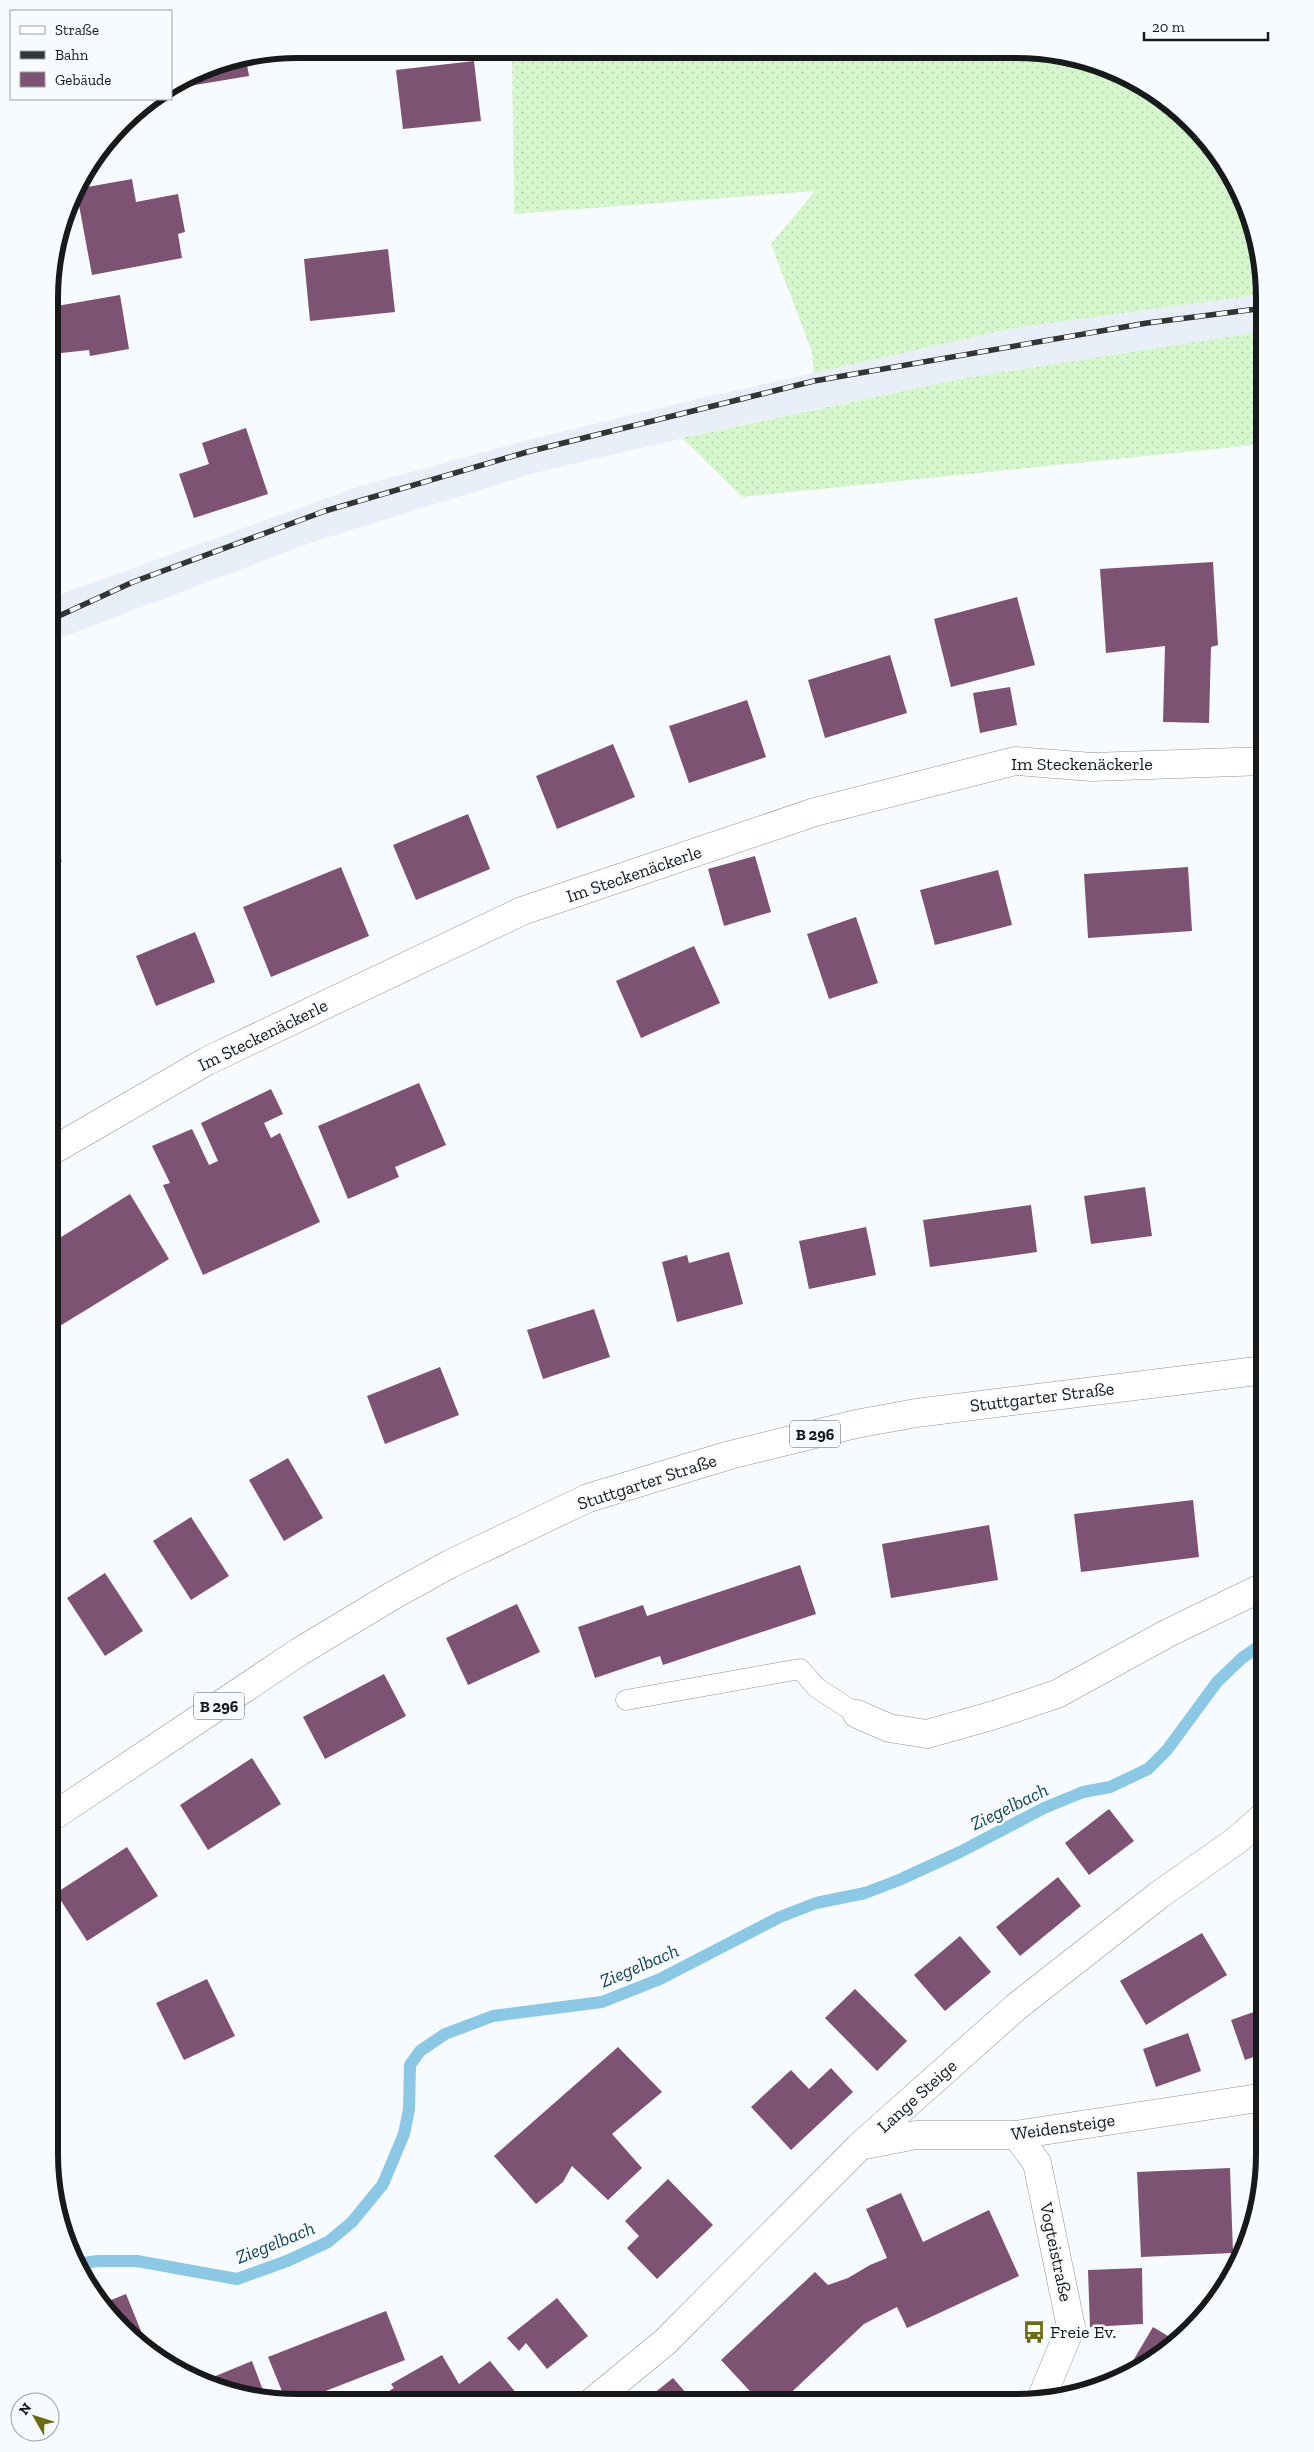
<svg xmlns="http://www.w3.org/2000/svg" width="1314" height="2452" viewBox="0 0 1314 2452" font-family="'Zilla Slab',serif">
	<defs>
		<pattern id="grass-dots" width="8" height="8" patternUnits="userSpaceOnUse" patternTransform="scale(1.25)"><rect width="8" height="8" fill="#d6f7cd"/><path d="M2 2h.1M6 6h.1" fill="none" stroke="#b7d3af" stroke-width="1.8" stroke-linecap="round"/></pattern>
	</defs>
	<rect width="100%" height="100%" fill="#f8fbfe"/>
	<!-- built -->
	<path fill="#e9eff9" d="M 1265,294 L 1265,331 L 964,378 L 717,430 L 535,473 L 313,542 L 50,642 L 50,598 L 360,486 L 527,440 L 710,396 L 1015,328 Z"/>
	<!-- grass -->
	<g fill="url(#grass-dots)">
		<path d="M 512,50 L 1065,53 L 1126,74 L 1180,110 L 1223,159 L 1252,217 L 1265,294 L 1015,328 L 814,373 L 812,352 L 771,244 L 815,191 L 514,214 Z"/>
		<path d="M 1265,331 L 1265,444 L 742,497 L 682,438 L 964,378 Z"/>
	</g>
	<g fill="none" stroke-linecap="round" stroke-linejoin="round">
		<!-- stream -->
		<path stroke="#8bc8e5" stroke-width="12" d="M 76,2264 L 98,2261 L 137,2261 L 237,2279 L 287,2261 L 328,2242 L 352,2222 L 383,2184 L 404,2134 L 409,2109 L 410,2065 L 420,2051 L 445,2034 L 493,2016 L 602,2002 L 660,1979 L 780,1917 L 816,1903 L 865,1893 L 899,1880 L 960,1852 L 1044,1808 L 1083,1792 L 1110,1787 L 1148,1769 L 1167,1750 L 1217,1682 L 1242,1658 L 1265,1642"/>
	</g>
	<!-- building -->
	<g fill="#7d5273">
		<path d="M 246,59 L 249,76 L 171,89 L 171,87 L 202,68 Z"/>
		<path d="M 474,61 L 481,121 L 403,129 L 396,70 Z"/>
		<path d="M 132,179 L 136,202 L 178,194 L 185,232 L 178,234 L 182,258 L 92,275 L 76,189 Z"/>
		<path d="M 388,249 L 395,312 L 310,321 L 304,259 Z"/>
		<path d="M 120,295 L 129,349 L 90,356 L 89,350 L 52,354 L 51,307 Z"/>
		<path d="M 246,428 L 268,494 L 194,518 L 179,474 L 209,464 L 202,443 Z"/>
		<path d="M 1213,562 L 1218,645 L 1211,647 L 1209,723 L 1163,722 L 1165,646 L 1106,653 L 1100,569 Z"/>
		<path d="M 1017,597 L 1035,665 L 951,687 L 934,619 Z"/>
		<path d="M 890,655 L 907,713 L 825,738 L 808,680 Z"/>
		<path d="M 1010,687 L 1017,725 L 980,733 L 973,693 Z"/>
		<path d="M 747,700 L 766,757 L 689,783 L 669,726 Z"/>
		<path d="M 613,744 L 635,797 L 557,829 L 536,776 Z"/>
		<path d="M 468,814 L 490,869 L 416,900 L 393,845 Z"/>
		<path d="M 50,849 L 62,861 L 50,873 Z"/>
		<path d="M 755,856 L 771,912 L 724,926 L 708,869 Z"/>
		<path d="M 341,867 L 369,936 L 271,977 L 243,907 Z"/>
		<path d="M 1188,867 L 1192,931 L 1088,938 L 1084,874 Z"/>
		<path d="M 998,870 L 1012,925 L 935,945 L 920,890 Z"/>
		<path d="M 856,917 L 878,983 L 829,999 L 807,934 Z"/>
		<path d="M 195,932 L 215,982 L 156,1006 L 136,956 Z"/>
		<path d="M 694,946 L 720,1003 L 641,1038 L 616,981 Z"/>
		<path d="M 50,1027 L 61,1045 L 50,1052 Z"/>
		<path d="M 419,1083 L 446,1145 L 395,1167 L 399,1177 L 348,1199 L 318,1126 Z"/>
		<path d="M 271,1089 L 283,1114 L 264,1123 L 271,1138 L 280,1133 L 320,1222 L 203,1275 L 163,1185 L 170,1183 L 152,1146 L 192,1129 L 209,1165 L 218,1161 L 201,1123 Z"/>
		<path d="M 1145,1187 L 1152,1236 L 1091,1244 L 1084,1196 Z"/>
		<path d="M 130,1194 L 169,1259 L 50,1332 L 50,1244 Z"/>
		<path d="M 1031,1205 L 1037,1252 L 930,1267 L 923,1220 Z"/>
		<path d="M 866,1227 L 876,1275 L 809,1289 L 799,1241 Z"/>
		<path d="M 729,1252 L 743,1304 L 677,1322 L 662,1262 L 687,1255 L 689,1263 Z"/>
		<path d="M 594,1309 L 610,1357 L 543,1379 L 527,1330 Z"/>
		<path d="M 440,1367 L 459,1415 L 385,1444 L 367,1396 Z"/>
		<path d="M 288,1458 L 323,1518 L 284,1541 L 249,1480 Z"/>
		<path d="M 1193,1500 L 1199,1557 L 1081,1572 L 1074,1514 Z"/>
		<path d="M 191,1517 L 229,1576 L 191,1600 L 153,1541 Z"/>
		<path d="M 989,1525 L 998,1580 L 891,1598 L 882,1544 Z"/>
		<path d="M 800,1565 L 816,1614 L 663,1665 L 660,1656 L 595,1678 L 578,1627 L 643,1605 L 647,1616 Z"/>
		<path d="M 105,1573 L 143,1631 L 105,1656 L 67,1598 Z"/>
		<path d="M 517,1604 L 540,1652 L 468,1685 L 446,1638 Z"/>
		<path d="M 384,1674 L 406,1716 L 325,1759 L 303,1717 Z"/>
		<path d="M 49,1685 L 58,1699 L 49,1704 Z"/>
		<path d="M 252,1758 L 281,1804 L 208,1850 L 180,1805 Z"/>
		<path d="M 1109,1809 L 1134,1841 L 1089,1875 L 1065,1843 Z"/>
		<path d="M 127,1847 L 158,1896 L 87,1941 L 56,1893 Z"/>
		<path d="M 1058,1877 L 1081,1906 L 1020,1956 L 996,1927 Z"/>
		<path d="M 1202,1933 L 1227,1975 L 1146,2025 L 1120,1981 Z"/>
		<path d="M 960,1936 L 991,1972 L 945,2011 L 914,1975 Z"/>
		<path d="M 207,1979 L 235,2036 L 184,2060 L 156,2003 Z"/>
		<path d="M 855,1989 L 907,2041 L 877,2071 L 825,2018 Z"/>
		<path d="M 1265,2008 L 1265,2053 L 1245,2060 L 1231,2020 Z"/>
		<path d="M 1188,2033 L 1201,2071 L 1156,2087 L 1143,2049 Z"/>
		<path d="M 618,2047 L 662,2092 L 612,2134 L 642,2168 L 608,2200 L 572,2166 L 563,2182 L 536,2204 L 494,2156 Z"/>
		<path d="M 831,2068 L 853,2092 L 791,2150 L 751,2107 L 791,2070 L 809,2089 Z"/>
		<path d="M 1230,2168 L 1233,2253 L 1141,2257 L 1137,2172 Z"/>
		<path d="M 668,2179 L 713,2225 L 657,2279 L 627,2248 L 639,2236 L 625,2221 Z"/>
		<path d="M 901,2193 L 923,2242 L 989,2210 L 1019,2276 L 907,2328 L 897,2307 L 864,2324 L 780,2403 L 770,2403 L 766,2398 L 761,2403 L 721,2360 L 815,2272 L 828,2285 L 848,2278 L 870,2265 L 887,2258 L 866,2209 Z"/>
		<path d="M 1142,2268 L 1143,2324 L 1090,2327 L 1088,2270 Z"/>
		<path d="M 126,2294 L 143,2336 L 133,2341 L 101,2304 Z"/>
		<path d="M 557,2298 L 588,2336 L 547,2369 L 526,2343 L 519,2351 L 507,2338 Z"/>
		<path d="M 386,2311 L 405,2360 L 300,2401 L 286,2401 L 268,2357 Z"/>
		<path d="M 1153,2327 L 1178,2342 L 1168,2352 L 1124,2376 Z"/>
		<path d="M 442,2355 L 459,2384 L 490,2361 L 517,2394 L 507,2402 L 388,2401 L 384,2394 L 394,2388 L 391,2384 Z"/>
		<path d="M 252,2361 L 267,2401 L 201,2382 Z"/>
		<path d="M 673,2378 L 694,2402 L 643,2402 Z"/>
	</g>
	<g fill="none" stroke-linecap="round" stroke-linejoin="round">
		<defs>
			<path id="service" d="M 626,1700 L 800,1669 L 817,1688 L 857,1714"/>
			<g id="minor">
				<path d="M 50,1152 L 207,1061 L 522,911 L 815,812 L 1015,761 L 1092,767 L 1265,761"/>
				<path d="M 857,1714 L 889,1728 L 927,1734 L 991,1716 L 1057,1694 L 1168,1633 L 1265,1586"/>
				<path d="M 1016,2135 L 1037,2163 L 1071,2327 L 1041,2399"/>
				<path d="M 860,2146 L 916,2135 L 1016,2135 L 1265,2097"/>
				<path d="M 592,2402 L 665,2342 L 860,2146 L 1016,2007 L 1159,1895 L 1237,1840 L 1265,1815"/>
			</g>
			<path id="primary" d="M 49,1819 L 299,1652 L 392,1596 L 450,1564 L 588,1498 L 730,1455 L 856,1424 L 916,1413 L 1265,1370"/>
		</defs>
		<!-- service casing -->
		<use href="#service" stroke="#909295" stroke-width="21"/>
		<!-- minor casing -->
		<use href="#minor" stroke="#909295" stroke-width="29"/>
		<!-- primary casing -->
		<use href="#primary" stroke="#909295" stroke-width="29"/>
		<!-- service -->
		<use href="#service" stroke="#fff" stroke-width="20"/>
		<!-- minor -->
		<use href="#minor" stroke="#fff" stroke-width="28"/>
		<!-- primary -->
		<use href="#primary" stroke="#fff" stroke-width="28"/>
		<defs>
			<path id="rail" d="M 50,620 L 133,582 L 325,511 L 527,452 L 814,381 L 1147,323 L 1265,308"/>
		</defs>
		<!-- rail casing -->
		<use href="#rail" stroke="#333435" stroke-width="5.5"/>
		<!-- rail -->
		<use href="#rail" stroke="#f8fbfe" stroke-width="4" stroke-dasharray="11" stroke-linecap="butt"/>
	</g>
	<!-- icons -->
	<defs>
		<symbol id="bus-bare" viewBox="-9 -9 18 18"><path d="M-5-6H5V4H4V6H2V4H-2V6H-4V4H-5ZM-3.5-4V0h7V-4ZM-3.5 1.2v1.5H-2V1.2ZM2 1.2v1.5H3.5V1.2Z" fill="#696c0f" stroke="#f8fbfe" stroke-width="2.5" paint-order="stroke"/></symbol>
	</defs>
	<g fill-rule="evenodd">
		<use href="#bus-bare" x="1018" y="2316" width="32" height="32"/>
	</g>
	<g text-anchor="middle" stroke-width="5" stroke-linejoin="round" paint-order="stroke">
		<!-- shield labels -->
		<g fill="#f8fbfe" stroke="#5b5d5e" stroke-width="1">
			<rect x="790" y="1420.5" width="50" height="27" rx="4"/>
			<rect x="194" y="1692.5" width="50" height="27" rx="4"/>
		</g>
		<g font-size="16" font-weight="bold" fill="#18191a">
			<text x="815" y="1440">B 296</text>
			<text x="219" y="1712">B 296</text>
		</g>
		<!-- street labels -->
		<g font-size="18" fill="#18191a" stroke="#f8fbfe">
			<text x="1082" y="770">Im Steckenäckerle</text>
			<text transform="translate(634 874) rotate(-19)" y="6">Im Steckenäckerle</text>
			<text transform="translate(263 1035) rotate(-26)" y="6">Im Steckenäckerle</text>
			<text transform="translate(1042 1397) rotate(-7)" y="6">Stuttgarter Straße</text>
			<text transform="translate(647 1482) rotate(-18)" y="6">Stuttgarter Straße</text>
			<text transform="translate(917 2096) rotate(-42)" y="6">Lange Steige</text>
			<text transform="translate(1063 2127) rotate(-8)" y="6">Weidensteige</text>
			<text transform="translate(1056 2252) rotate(78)" y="6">Vogteistraße</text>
		</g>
		<!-- poi labels -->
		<g font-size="18" fill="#18191a" stroke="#f8fbfe" text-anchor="start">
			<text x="1050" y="2338">Freie Ev.</text>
		</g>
		<!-- water labels -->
		<g font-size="19" font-style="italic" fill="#114559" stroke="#f8fbfe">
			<text transform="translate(1009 1806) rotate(-26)" y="7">Ziegelbach</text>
			<text transform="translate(639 1965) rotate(-23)" y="7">Ziegelbach</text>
			<text transform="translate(275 2242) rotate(-22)" y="7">Ziegelbach</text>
		</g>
	</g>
	<!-- crop -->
	<path d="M0 0H1314V2452H0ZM298 58H1016A240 240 0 0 1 1256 298V2154A240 240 0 0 1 1016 2394H298A240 240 0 0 1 58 2154V298A240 240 0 0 1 298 58Z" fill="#f8fbfe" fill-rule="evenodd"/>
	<path fill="none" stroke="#18191a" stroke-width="6" d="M298 58H1016A240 240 0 0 1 1256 298V2154A240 240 0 0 1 1016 2394H298A240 240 0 0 1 58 2154V298A240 240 0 0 1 298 58Z"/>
	<!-- legend -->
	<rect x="10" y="10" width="162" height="90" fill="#f8fbfe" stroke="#9ea1a3"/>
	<rect x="20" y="26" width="25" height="8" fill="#ffffff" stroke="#9ea1a3"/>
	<text x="55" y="35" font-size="15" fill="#18191a">Straße</text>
	<rect x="20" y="51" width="25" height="8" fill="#333435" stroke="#9ea1a3"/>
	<text x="55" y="60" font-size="15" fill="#18191a">Bahn</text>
	<rect x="20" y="72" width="25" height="15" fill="#7d5273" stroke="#9ea1a3"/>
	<text x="55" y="85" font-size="15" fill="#18191a">Gebäude</text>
	<!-- north arrow -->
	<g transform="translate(35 2417) rotate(309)"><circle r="24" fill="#f8fbfe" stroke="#9ea1a3"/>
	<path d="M0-4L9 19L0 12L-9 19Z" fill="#696c0f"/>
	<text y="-8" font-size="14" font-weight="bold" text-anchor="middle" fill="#18191a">N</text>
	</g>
	<!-- scale -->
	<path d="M1144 32v8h124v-8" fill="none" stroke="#18191a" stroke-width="2.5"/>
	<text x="1152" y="32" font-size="15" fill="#18191a" stroke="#f8fbfe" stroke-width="4" paint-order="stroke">20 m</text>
</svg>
